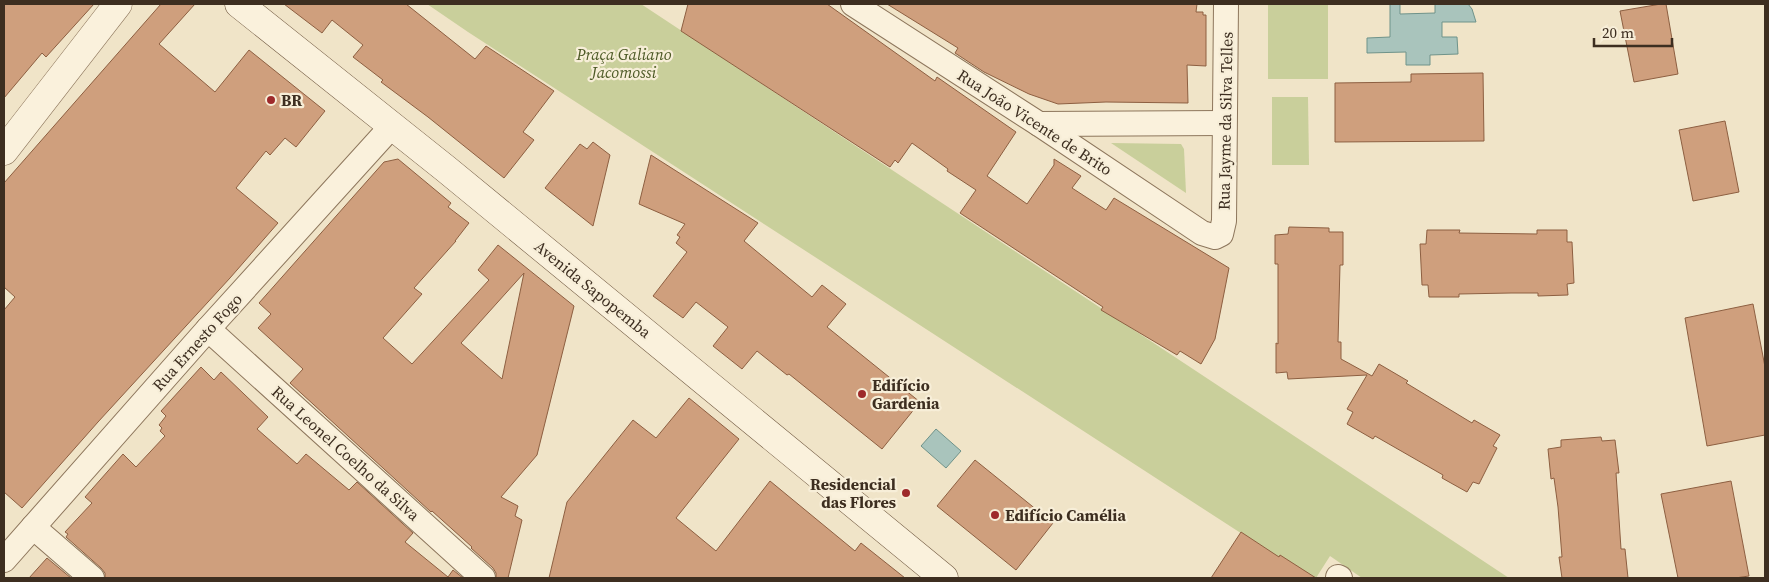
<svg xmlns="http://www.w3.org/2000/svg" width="1769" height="582" viewBox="0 0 1769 582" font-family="'Source Serif 4',serif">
	<rect width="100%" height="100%" fill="#f0e4c8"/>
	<!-- green -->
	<g fill="#c9cf9b">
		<path d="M 427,4 L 641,4 L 1509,578 L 1362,578 L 1330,556 L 1316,578 L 1310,578 L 468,32 Z"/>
		<rect x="1268" y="4" width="60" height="75"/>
		<path d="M 1272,97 L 1308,97 L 1309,165 L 1272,165 Z"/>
		<path d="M 1111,143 L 1181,144 L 1184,149 L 1186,193 Z"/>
	</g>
	<!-- water -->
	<g fill="#a9c4bc" stroke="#6f938a">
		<path d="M 1390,4 L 1400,4 L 1400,14 L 1435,13 L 1435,4 L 1468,4 L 1472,9 L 1476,22 L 1442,22 L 1442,37 L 1457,37 L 1458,54 L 1430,55 L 1430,65 L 1406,65 L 1406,52 L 1367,53 L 1367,38 L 1390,37 Z"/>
		<path d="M 936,429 L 961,451 L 946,468 L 921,446 Z"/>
	</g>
	<!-- building -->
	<g fill="#cf9f7d" stroke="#8d5f41" fill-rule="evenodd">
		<path d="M 4,4 L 94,4 L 46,57 L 42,53 L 4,98 Z"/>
		<path d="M 161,4 L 195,4 L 159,44 L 215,92 L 249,50 L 325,111 L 296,147 L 285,138 L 270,155 L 266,151 L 236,188 L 278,223 L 230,278 L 98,422 L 22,508 L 4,492 L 4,310 L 15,297 L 4,287 L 4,183 Z"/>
		<path d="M 284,4 L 406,4 L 475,59 L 486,46 L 554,91 L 523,132 L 534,140 L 504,178 L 428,117 L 381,82 L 383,80 L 353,57 L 363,45 L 332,20 L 322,33 Z"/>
		<path d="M 688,4 L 827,4 L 935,81 L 937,77 L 1016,132 L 987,176 L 1027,204 L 1054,165 L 1054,159 L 1081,176 L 1072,188 L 1106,210 L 1114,198 L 1229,268 L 1215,339 L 1201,364 L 1180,351 L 1177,355 L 1101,310 L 1103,307 L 960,213 L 976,190 L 947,171 L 948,169 L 912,143 L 898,163 L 895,160 L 890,167 L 681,31 Z"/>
		<path d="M 887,4 L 1197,4 L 1196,12 L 1203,12 L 1203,15 L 1206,15 L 1206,66 L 1187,65 L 1188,103 L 1106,102 L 1058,104 L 1029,94 L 984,72 L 955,53 L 958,48 Z"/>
		<path d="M 1661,4 L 1666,4 L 1678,74 L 1634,82 L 1620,11 Z"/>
		<path d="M 1483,73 L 1484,141 L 1335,142 L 1335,83 L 1411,82 L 1411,74 Z"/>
		<path d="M 1725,121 L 1739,192 L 1693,201 L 1679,130 Z"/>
		<path d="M 593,142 L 610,155 L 593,226 L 545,188 L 580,144 L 587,149 Z"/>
		<path d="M 651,155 L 758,223 L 744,241 L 812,297 L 822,285 L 846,304 L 827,327 L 920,402 L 882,449 L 789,374 L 787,375 L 757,351 L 742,369 L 713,346 L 728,327 L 696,302 L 683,318 L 653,296 L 687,252 L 676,243 L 680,237 L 677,235 L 685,224 L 639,204 Z"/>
		<path d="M 398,159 L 451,203 L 448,207 L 469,223 L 455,241 L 456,241 L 414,288 L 422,294 L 383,338 L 412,364 L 489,280 L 478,270 L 498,245 L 574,306 L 537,455 L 501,497 L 518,506 L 515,516 L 522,520 L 508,578 L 496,578 L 496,573 L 493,568 L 471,548 L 472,547 L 432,511 L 431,512 L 290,383 L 303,369 L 258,328 L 271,314 L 259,303 L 384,162 ZM 524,273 L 502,379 L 461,343 Z"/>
		<path d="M 1289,227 L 1329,228 L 1329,232 L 1343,232 L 1343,265 L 1340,265 L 1338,342 L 1341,342 L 1341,359 L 1372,376 L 1379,364 L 1408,381 L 1406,383 L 1472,423 L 1474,420 L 1500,435 L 1493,446 L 1497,448 L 1479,484 L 1473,482 L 1467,492 L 1442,478 L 1443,475 L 1375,436 L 1373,439 L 1347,424 L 1353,412 L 1347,409 L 1367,375 L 1288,379 L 1287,372 L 1276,373 L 1276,343 L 1278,344 L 1278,264 L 1275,264 L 1275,235 L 1288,234 Z"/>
		<path d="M 1427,230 L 1460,230 L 1459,233 L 1537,234 L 1537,230 L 1567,230 L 1567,242 L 1572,242 L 1574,283 L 1567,284 L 1568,295 L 1538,296 L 1538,293 L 1511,293 L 1459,294 L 1459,297 L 1429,297 L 1428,285 L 1422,285 L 1420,244 L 1426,244 Z"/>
		<path d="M 1753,304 L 1765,367 L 1765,435 L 1707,446 L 1685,318 Z"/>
		<path d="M 201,367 L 214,380 L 221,372 L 268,417 L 257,429 L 297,464 L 306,454 L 349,490 L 357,482 L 413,533 L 405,542 L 448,577 L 453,570 L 463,578 L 105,578 L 105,573 L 101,568 L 66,537 L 68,534 L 65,532 L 92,503 L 85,497 L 123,454 L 136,467 L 165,436 L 160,431 L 162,428 L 159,425 L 166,416 L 161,411 Z"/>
		<path d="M 689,398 L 739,439 L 676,518 L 716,551 L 770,481 L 855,551 L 861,543 L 905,578 L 549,578 L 567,502 L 633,420 L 656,438 Z"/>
		<path d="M 1601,437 L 1602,441 L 1615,440 L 1619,473 L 1616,473 L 1621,549 L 1625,549 L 1628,578 L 1562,578 L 1559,557 L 1562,557 L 1558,507 L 1554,478 L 1551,479 L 1548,449 L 1561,447 L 1561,440 Z"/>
		<path d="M 975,460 L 1053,523 L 1016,570 L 937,506 Z"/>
		<path d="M 1731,481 L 1749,576 L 1735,578 L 1678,578 L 1661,494 Z"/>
		<path d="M 1241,532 L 1279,557 L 1280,555 L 1316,578 L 1211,578 Z"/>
		<path d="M 47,558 L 71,578 L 29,578 Z"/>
	</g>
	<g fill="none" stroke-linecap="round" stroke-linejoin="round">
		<defs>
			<g id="minor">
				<path d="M 853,4 L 1039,124 L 1202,233 L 1215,237 L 1221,234 L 1224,221 L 1226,4"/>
				<path d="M 1039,124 L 1224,123"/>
				<path d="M 208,329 L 483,578"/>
				<path d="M 33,527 L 92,578"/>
				<path d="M 4,560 L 208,329 L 391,127"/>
				<path d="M 1338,577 L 1340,578"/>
			</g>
			<path id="tertiary" d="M 4,151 L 118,4"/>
			<path id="secondary" d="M 239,4 L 446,169 L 944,578"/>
		</defs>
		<!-- minor casing -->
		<use href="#minor" stroke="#8d765c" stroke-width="26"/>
		<!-- tertiary casing -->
		<use href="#tertiary" stroke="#8d765c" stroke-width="29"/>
		<!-- secondary casing -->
		<use href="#secondary" stroke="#6f573f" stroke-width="29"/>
		<!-- minor -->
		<use href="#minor" stroke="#faf1dc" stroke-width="24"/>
		<!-- tertiary -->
		<use href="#tertiary" stroke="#faf1dc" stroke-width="28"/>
		<!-- secondary -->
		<use href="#secondary" stroke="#faf1dc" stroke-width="28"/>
	</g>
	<!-- markers -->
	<g fill="#9e2a2b" stroke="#f7eed8" stroke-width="2">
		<circle cx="271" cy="100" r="5"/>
		<circle cx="862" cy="394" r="5"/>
		<circle cx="906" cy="493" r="5"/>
		<circle cx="995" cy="515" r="5"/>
	</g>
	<g text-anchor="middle" stroke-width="4.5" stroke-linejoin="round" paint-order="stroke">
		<!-- park labels -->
		<g font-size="16" font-style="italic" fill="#4d5a26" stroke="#f7eed8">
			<text x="624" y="60">Praça Galiano<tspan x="624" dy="18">Jacomossi</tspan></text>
		</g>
		<!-- poi labels -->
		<g font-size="16" font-weight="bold" fill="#3d2e20" stroke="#f7eed8" text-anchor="start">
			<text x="281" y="106">BR</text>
			<text x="872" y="391">Edifício<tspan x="872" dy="18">Gardenia</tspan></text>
			<text x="896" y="490" text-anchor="end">Residencial<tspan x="896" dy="18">das Flores</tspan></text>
			<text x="1005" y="521">Edifício Camélia</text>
		</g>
		<!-- street labels -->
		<g font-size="16" fill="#3d2e20" stroke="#f7eed8">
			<text transform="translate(1225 121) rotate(-89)" y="6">Rua Jayme da Silva Telles</text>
			<text transform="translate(1035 122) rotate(33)" y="6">Rua João Vicente de Brito</text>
			<text transform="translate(593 289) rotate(39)" y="6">Avenida Sapopemba</text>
			<text transform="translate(197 342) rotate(-48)" y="6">Rua Ernesto Fogo</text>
			<text transform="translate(346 453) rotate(42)" y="6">Rua Leonel Coelho da Silva</text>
		</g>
	</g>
	<!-- border -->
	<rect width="1769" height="582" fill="none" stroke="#3d2e20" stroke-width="10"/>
	<!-- scale -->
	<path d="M1594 38v8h78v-8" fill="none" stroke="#3d2e20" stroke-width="2.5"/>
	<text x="1602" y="38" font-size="15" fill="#3d2e20" stroke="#f7eed8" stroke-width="4" paint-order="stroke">20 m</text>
</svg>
